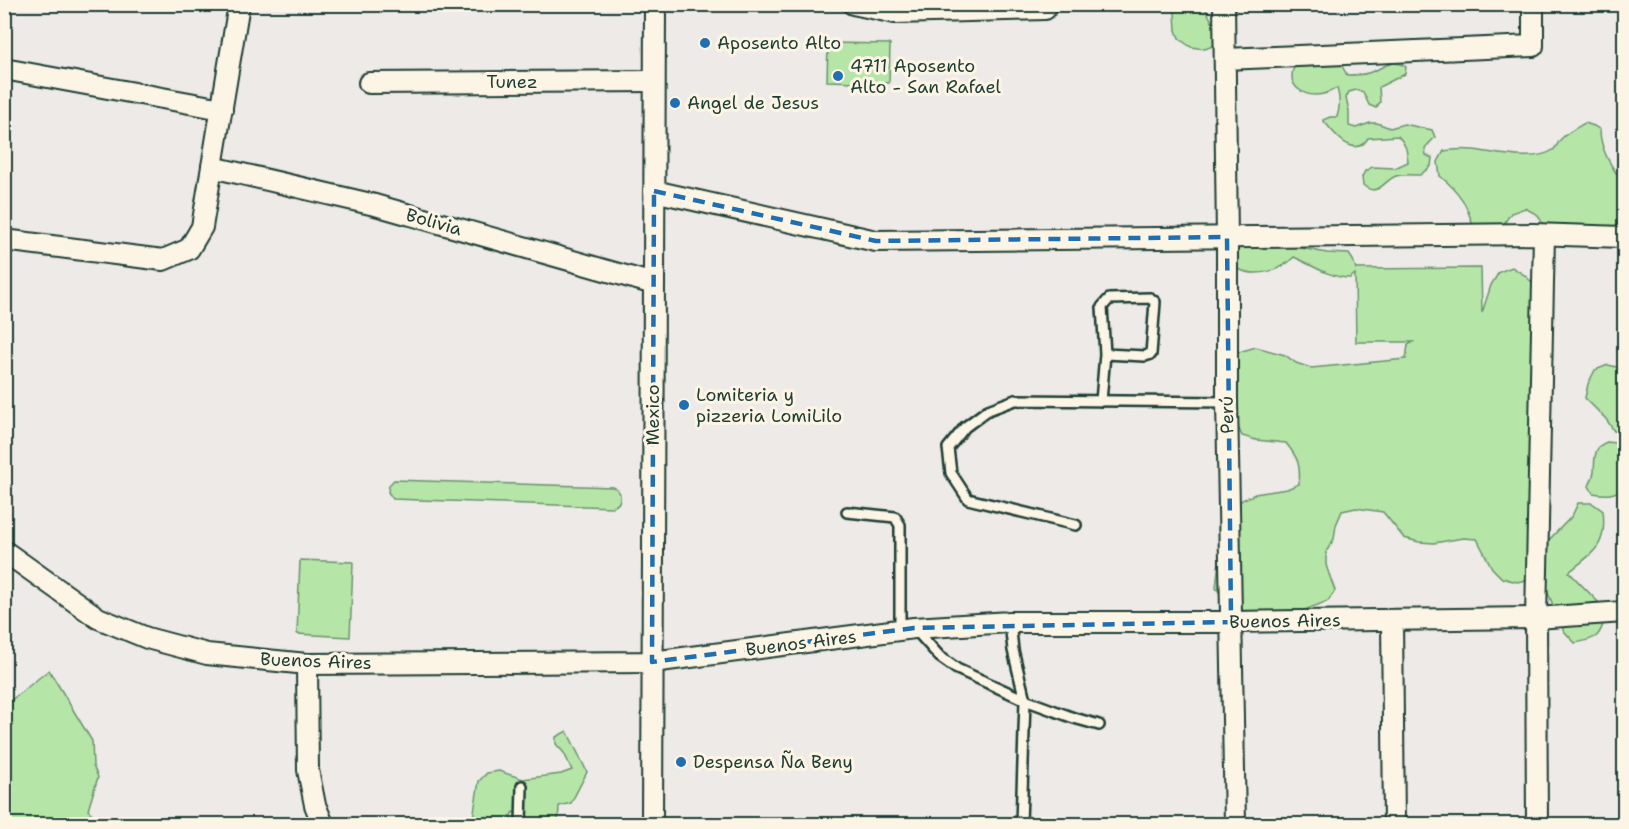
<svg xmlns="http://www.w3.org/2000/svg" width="1629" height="829" viewBox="0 0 1629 829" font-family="'Shantell Sans',sans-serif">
	<rect width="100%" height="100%" fill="#edeae7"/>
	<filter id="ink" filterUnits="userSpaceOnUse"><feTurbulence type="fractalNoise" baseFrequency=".0167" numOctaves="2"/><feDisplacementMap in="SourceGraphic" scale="12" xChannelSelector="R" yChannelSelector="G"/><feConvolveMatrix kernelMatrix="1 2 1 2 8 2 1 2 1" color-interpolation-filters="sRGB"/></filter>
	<g filter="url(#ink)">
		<!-- green -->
		<g fill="#b5e6a7" stroke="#6a926e" stroke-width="1.5">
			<path d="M 1172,4 L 1204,5 L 1214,26 L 1217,40 L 1213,46 L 1205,49 L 1191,47 L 1185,43 L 1179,38 L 1176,30 L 1175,13 Z"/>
			<path d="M 828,43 L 890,44 L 889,83 L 827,81 Z"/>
			<path d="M 1337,57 L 1347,75 C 1354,75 1362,75 1368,73 C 1382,69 1393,57 1406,67 L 1405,74 L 1379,87 L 1380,102 L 1376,108 L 1369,105 L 1363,92 L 1356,90 L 1349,92 L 1346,98 L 1349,111 L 1349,126 L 1356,128 L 1370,123 L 1377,123 L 1390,128 L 1404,124 L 1432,130 L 1435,137 L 1425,148 L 1426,155 L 1432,158 L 1431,166 L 1420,175 C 1413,175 1403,174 1396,176 C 1383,181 1378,198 1363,185 L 1362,177 L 1365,171 L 1372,167 L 1395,168 L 1408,162 C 1407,151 1406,144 1398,136 L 1368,138 C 1354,161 1333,132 1323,120 L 1330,117 L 1337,117 C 1340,108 1340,98 1337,88 C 1333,90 1328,93 1323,94 C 1305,98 1286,87 1294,67 L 1315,58 Z"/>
			<path d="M 1585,123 L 1594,126 L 1600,130 C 1600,149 1612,169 1624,183 L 1624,234 L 1551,239 L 1538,215 L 1525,208 L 1511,213 L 1503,225 L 1475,232 C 1467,205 1462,194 1440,176 L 1438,162 L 1444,151 C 1454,149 1463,149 1473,150 C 1493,152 1535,163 1553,150 C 1556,148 1558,142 1561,139 C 1568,132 1576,128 1585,123 Z"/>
			<path d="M 1280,244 L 1327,253 L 1349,254 L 1353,260 L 1356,269 L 1481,268 L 1482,313 L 1491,285 L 1499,272 L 1512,267 L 1523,274 L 1534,284 L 1540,296 L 1553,326 L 1551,341 L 1542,547 L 1572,516 L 1578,503 L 1592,503 L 1603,511 C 1607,546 1595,551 1569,572 L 1599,603 L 1606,615 C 1600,637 1598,639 1575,643 L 1564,631 L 1545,586 L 1532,579 L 1517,582 L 1502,578 L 1492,568 L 1477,539 L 1463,538 L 1434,543 L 1419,542 L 1404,538 L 1383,512 L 1356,508 L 1342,511 L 1336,525 L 1334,539 L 1326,552 L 1326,565 L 1335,591 L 1328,601 L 1266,625 L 1225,600 L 1216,588 L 1223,524 L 1230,512 L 1242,500 L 1255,494 L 1287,489 L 1299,484 C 1301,465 1298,458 1286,443 L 1256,440 L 1242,436 L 1236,422 L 1230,363 L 1239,352 L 1256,347 L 1285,355 L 1296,363 L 1311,368 L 1406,359 L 1408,345 L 1413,342 L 1356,342 L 1355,274 L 1350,278 C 1331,278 1311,265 1294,257 C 1281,271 1256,278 1238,269 L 1238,245 Z"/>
			<path d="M 1608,365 L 1621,368 L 1624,367 L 1624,433 L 1614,431 L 1606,419 L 1585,398 L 1588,384 L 1595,370 Z"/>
			<path d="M 1607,442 L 1615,443 L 1624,447 L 1624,486 C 1616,496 1605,495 1593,493 L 1589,486 C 1591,482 1593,477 1594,472 C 1595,458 1593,447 1607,442 Z"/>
			<path d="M 394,480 L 613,487 C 623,491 623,504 612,507 L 393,499 L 388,492 L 389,485 Z"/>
			<path d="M 300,560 L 353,562 L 350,637 L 297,634 Z"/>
			<path d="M 49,670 L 92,741 L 93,766 L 98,777 L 88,810 L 102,824 L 13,824 L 5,823 L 5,705 Z"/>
			<path d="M 567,731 L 587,772 L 571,803 L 559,806 L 558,824 L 533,824 L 513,812 L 506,824 L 472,824 L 479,781 L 487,773 L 499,771 L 523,779 L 561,774 L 572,770 L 564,753 L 556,744 L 556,737 Z"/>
		</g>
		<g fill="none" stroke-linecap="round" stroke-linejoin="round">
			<defs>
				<g id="lane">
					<path d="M 1101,401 L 1105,354 L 1102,307 L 1109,299 L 1150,298 L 1155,302 L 1151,354 L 1145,356 L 1105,354"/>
					<path d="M 847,512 L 895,517 L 900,525 L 900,630"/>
					<path d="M 1076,525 L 968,499 L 951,473 L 948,448 L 965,427 L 988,410 L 1015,400 L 1227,402"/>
					<path d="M 1010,622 L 1013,650 L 1025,700 L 1021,824"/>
					<path d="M 915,629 L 940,657 L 957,669 L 1025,700 L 1074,718 L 1099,725"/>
					<path d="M 521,824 L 522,786"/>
				</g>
				<g id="street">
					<path d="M 853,4 L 895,13 L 1045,9"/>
					<path d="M 1224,4 L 1227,237 L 1227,402 L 1235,824"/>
					<path d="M 1225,59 L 1533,46 L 1533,4"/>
					<path d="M 4,69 L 222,109"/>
					<path d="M 369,83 L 654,81"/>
					<path d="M 212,167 L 375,205 L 654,284"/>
					<path d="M 654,191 L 876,241 L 1533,234 L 1624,237"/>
					<path d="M 4,240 L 163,260 L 189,249 L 202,227 L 239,4"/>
					<path d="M 4,551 L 98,618 L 147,638 L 207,654 L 307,664 L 652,662 L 914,628 L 1010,622 L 1231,622 L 1536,618 L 1624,612"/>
					<path d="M 1392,620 L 1394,824"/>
					<path d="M 307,664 L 308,770 L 315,805 L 323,824"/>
					<path d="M 652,824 L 655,4"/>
					<path d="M 1537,824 L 1536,618 L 1544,235"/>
				</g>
			</defs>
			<!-- lane casing -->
			<use href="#lane" stroke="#1f3d34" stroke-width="14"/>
			<!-- street casing -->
			<use href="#street" stroke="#1f3d34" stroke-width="24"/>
			<!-- lane -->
			<use href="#lane" stroke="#fcf5e5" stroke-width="9"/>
			<!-- street -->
			<use href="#street" stroke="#fcf5e5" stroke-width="20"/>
		</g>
	</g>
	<!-- marked area -->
	<path fill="none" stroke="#1f6fb2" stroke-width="4.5" stroke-dasharray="12 8" stroke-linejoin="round" d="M 654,191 L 876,241 L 1227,237 L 1231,622 L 914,628 L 652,662 Z"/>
	<!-- markers -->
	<g fill="#1f6fb2" stroke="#fcf5e5" stroke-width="2">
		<circle cx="705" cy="43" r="6"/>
		<circle cx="838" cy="76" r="6"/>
		<circle cx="675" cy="103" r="6"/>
		<circle cx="684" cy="405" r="6"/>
		<circle cx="681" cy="762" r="6"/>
	</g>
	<g text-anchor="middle" stroke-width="6" stroke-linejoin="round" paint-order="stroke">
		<!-- poi labels -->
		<g font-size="18" fill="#1f3d34" stroke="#fcf5e5" text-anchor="start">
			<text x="717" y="49">Aposento Alto</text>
			<text x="850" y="72">4711 Aposento<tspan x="850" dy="21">Alto - San Rafael</tspan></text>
			<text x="687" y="109">Angel de Jesus</text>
			<text x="696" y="401">Lomiteria y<tspan x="696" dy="21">pizzeria LomiLilo</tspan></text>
			<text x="693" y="768">Despensa Ña Beny</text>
		</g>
		<!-- street labels -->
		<g font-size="18" fill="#1f3d34" stroke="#fcf5e5">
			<text x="512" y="88">Tunez</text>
			<text transform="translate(434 222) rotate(16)" y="6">Bolivia</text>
			<text transform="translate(653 415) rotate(-90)" y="6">Mexico</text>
			<text transform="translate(1227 415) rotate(-91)" y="6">Perú</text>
			<text transform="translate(1285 621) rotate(-1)" y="6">Buenos Aires</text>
			<text transform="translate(801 643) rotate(-7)" y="6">Buenos Aires</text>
			<text transform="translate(316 661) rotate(2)" y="6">Buenos Aires</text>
		</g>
	</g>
	<!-- margin -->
	<rect width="1629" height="829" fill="none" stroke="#fcf5e5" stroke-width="24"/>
	<rect x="12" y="12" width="1605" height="805" fill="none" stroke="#1f3d34" stroke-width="2" filter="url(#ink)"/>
</svg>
